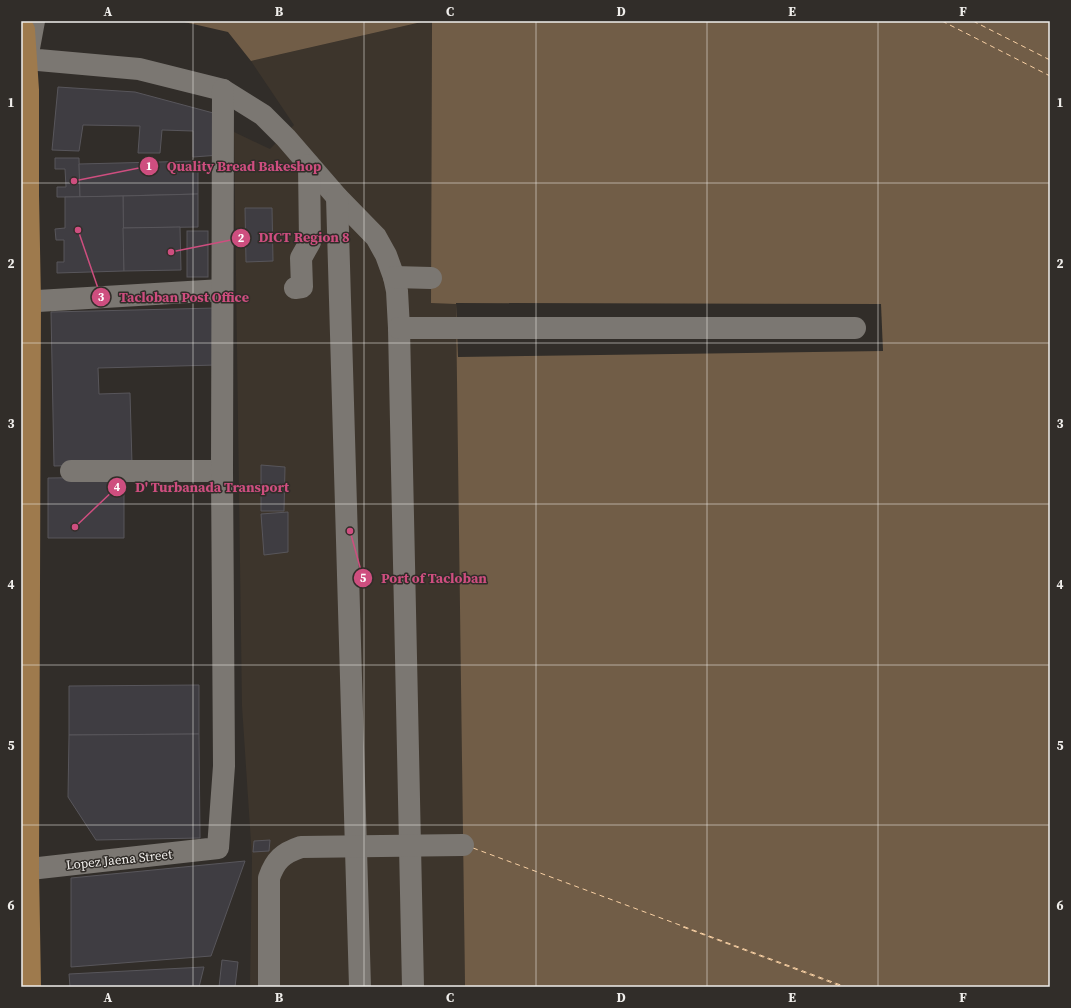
<svg xmlns="http://www.w3.org/2000/svg" width="1071" height="1008" viewBox="0 0 1071 1008" font-family="'Source Serif 4',serif">
	<rect width="100%" height="100%" fill="#312d29"/>
	<!-- built -->
	<path fill="#3d352c" d="M 426,21 L 432,21 L 431,303 L 881,304 L 458,357 L 465,987 L 250,987 L 252,858 L 242,706 L 234,132 L 270,149 L 294,125 L 251,61 Z"/>
	<!-- water -->
	<g fill="#715d47">
		<path d="M 180,21 L 426,21 L 251,61 L 228,32 Z"/>
		<path d="M 432,21 L 1050,21 L 1050,987 L 465,987 L 456,304 L 431,303 Z"/>
	</g>
	<!-- pier -->
	<path fill="#312d29" d="M 456,303 L 881,304 L 883,351 L 458,357 Z"/>
	<g fill="none" stroke-linecap="round" stroke-linejoin="round">
		<!-- ferry -->
		<g stroke="#f8d0a4" stroke-width="1" stroke-dasharray="5 4" stroke-linecap="butt">
			<path d="M 942,21 L 1050,76"/>
			<path d="M 973,21 L 1050,60"/>
			<path d="M 473,848 L 846,987"/>
			<path d="M 683,927 L 843,987"/>
		</g>
	</g>
	<!-- building -->
	<g fill="#3f3d42" stroke="#58565b">
		<path d="M 58,87 L 135,92 L 217,114 L 220,155 L 193,157 L 193,131 L 162,130 L 160,153 L 138,153 L 140,126 L 83,125 L 79,151 L 52,150 Z"/>
		<path d="M 55,158 L 79,158 L 80,197 L 57,197 L 57,187 L 66,187 L 65,169 L 55,169 Z"/>
		<path d="M 198,161 L 198,194 L 80,197 L 79,164 Z"/>
		<path d="M 198,194 L 198,227 L 123,228 L 123,196 Z"/>
		<path d="M 123,196 L 124,271 L 57,273 L 57,262 L 64,262 L 64,240 L 56,240 L 55,229 L 65,228 L 65,197 Z"/>
		<path d="M 245,208 L 272,208 L 273,261 L 246,262 Z"/>
		<path d="M 180,227 L 181,270 L 124,271 L 123,228 Z"/>
		<rect x="187" y="231" width="21" height="46"/>
		<path d="M 216,308 L 217,365 L 98,368 L 99,394 L 130,393 L 132,464 L 54,466 L 51,312 Z"/>
		<path d="M 261,465 L 285,467 L 284,511 L 261,511 Z"/>
		<path d="M 124,477 L 124,538 L 48,538 L 48,478 Z"/>
		<path d="M 288,512 L 288,552 L 264,555 L 261,514 Z"/>
		<path d="M 199,685 L 199,734 L 69,735 L 69,686 Z"/>
		<path d="M 199,734 L 200,838 L 96,840 L 68,797 L 69,735 Z"/>
		<path d="M 270,840 L 269,851 L 253,852 L 254,841 Z"/>
		<path d="M 245,861 L 211,956 L 71,967 L 71,878 Z"/>
		<path d="M 222,960 L 238,962 L 235,987 L 219,987 Z"/>
		<path d="M 204,967 L 199,987 L 70,987 L 69,974 Z"/>
	</g>
	<g fill="none" stroke-linecap="round" stroke-linejoin="round">
		<!-- minor -->
		<g stroke="#7b7772" stroke-width="22">
			<path d="M 34,21 L 27,59 L 139,69 L 223,90 L 263,115 L 286,138 L 337,197 L 376,237 L 386,255 L 394,277 L 397,291 L 399,328 L 413,987"/>
			<path d="M 337,197 L 360,987"/>
			<path d="M 394,277 L 431,278"/>
			<path d="M 295,288 L 302,287 L 301,258 L 310,242 L 309,165"/>
			<path d="M 21,302 L 222,290"/>
			<path d="M 399,328 L 855,328"/>
			<path d="M 71,471 L 222,471"/>
			<path d="M 21,870 L 218,848 L 224,766 L 222,471 L 223,90"/>
			<path d="M 269,987 L 269,878 C 275,860 283,853 301,847 L 463,845"/>
		</g>
		<!-- major -->
		<path stroke="#9e7a4d" stroke-width="22" d="M 21,25 L 24,30 L 28,90 L 28,195 L 30,301 L 28,870 L 30,987"/>
	</g>
	<!-- grid -->
	<path fill="none" stroke="#f0eeeb" stroke-width="1" stroke-opacity="0.55" d="M 193,21 L 193,987M 364,21 L 364,987M 536,21 L 536,987M 707,21 L 707,987M 878,21 L 878,987M 21,183 L 1050,183M 21,343 L 1050,343M 21,504 L 1050,504M 21,665 L 1050,665M 21,825 L 1050,825"/>
	<g text-anchor="middle" stroke-width="3" stroke-linejoin="round" paint-order="stroke">
		<!-- street labels -->
		<g font-size="13" fill="#f0eeeb" stroke="#312d29">
			<text transform="translate(119 859) rotate(-6)" y="5">Lopez Jaena Street</text>
		</g>
	</g>
	<!-- callouts -->
	<path fill="none" stroke="#ce4e7f" stroke-width="1.5" d="M74 181L149 166M171 252L241 238M78 230L101 297M75 527L117 487M350 531L363 578"/>
	<g fill="#ce4e7f" stroke="#312d29" stroke-width="1.5">
		<circle cx="74" cy="181" r="4"/>
		<circle cx="171" cy="252" r="4"/>
		<circle cx="78" cy="230" r="4"/>
		<circle cx="75" cy="527" r="4"/>
		<circle cx="350" cy="531" r="4"/>
		<circle cx="149" cy="166" r="10"/>
		<circle cx="241" cy="238" r="10"/>
		<circle cx="101" cy="297" r="10"/>
		<circle cx="117" cy="487" r="10"/>
		<circle cx="363" cy="578" r="10"/>
	</g>
	<g font-size="12" text-anchor="middle" font-weight="bold" fill="#fff">
		<text x="149" y="170">1</text>
		<text x="241" y="242">2</text>
		<text x="101" y="301">3</text>
		<text x="117" y="491">4</text>
		<text x="363" y="582">5</text>
	</g>
	<g font-size="14" text-anchor="middle" font-weight="bold" fill="#ce4e7f" stroke="#312d29" stroke-width="3" stroke-linejoin="round" paint-order="stroke">
		<text x="244" y="171">Quality Bread Bakeshop</text>
		<text x="304" y="242">DICT Region 8</text>
		<text x="184" y="302">Tacloban Post Office</text>
		<text x="212" y="492">D' Turbanada Transport</text>
		<text x="434" y="583">Port of Tacloban</text>
	</g>
	<!-- border -->
	<rect width="1071" height="1008" fill="none" stroke="#312d29" stroke-width="44"/>
	<rect x="22" y="22" width="1027" height="964" fill="none" stroke="#f0eeeb" stroke-width="1.5"/>
	<g font-size="13" text-anchor="middle" font-weight="bold" fill="#f0eeeb">
		<text x="108" y="16">A</text>
		<text x="279" y="16">B</text>
		<text x="450" y="16">C</text>
		<text x="621" y="16">D</text>
		<text x="792" y="16">E</text>
		<text x="963" y="16">F</text>
		<text x="11" y="107">1</text>
		<text x="1060" y="107">1</text>
		<text x="11" y="268">2</text>
		<text x="1060" y="268">2</text>
		<text x="11" y="428">3</text>
		<text x="1060" y="428">3</text>
		<text x="11" y="589">4</text>
		<text x="1060" y="589">4</text>
		<text x="11" y="750">5</text>
		<text x="1060" y="750">5</text>
		<text x="11" y="910">6</text>
		<text x="1060" y="910">6</text>
		<text x="108" y="1002">A</text>
		<text x="279" y="1002">B</text>
		<text x="450" y="1002">C</text>
		<text x="621" y="1002">D</text>
		<text x="792" y="1002">E</text>
		<text x="963" y="1002">F</text>
	</g>
</svg>
